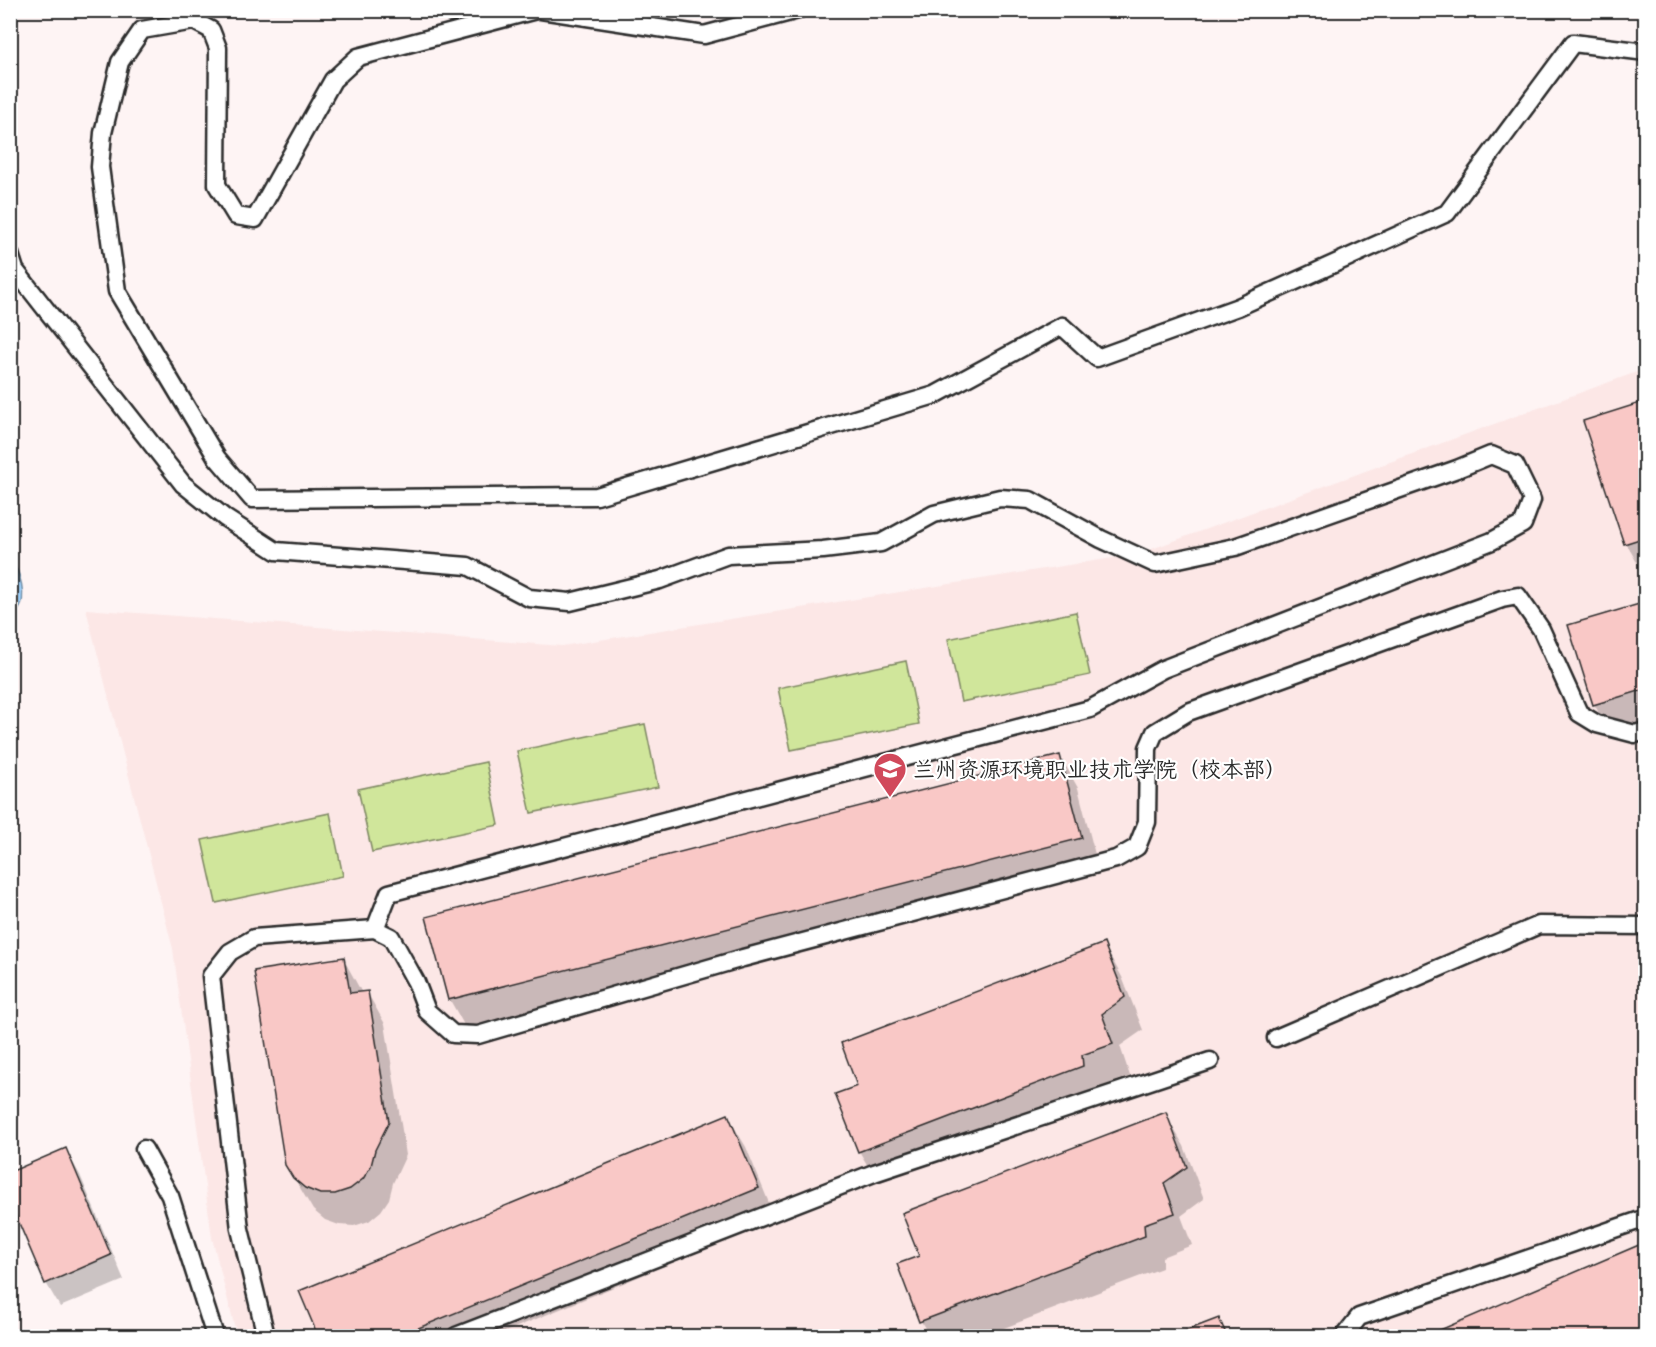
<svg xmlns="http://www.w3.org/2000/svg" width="1656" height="1347" viewBox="0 0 1656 1347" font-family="Mynerve,'LXGW WenKai TC',sans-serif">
	<rect width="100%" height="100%" fill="#fef4f4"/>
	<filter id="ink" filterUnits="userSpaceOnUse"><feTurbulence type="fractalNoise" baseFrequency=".0167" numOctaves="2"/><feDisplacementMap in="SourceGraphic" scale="12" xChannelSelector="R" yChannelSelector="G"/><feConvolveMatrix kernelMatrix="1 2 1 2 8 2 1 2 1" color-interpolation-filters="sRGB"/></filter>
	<g filter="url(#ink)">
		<!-- built -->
		<path fill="#fce7e6" d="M 1645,369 L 1645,1336 L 237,1336 L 212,1238 L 173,949 L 86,609 L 562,646 L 1138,554 Z"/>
		<!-- green -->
		<g fill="#d0e69b" stroke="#7e8863" stroke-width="1.5">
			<path d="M 1076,612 L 1090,675 L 961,702 L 948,639 Z"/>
			<path d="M 906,661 L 919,724 L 791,750 L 778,688 Z"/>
			<path d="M 645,724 L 658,787 L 531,813 L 517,751 Z"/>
			<path d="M 486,762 L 499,825 L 372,852 L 358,789 Z"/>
			<path d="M 330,813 L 343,876 L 216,903 L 202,840 Z"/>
		</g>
		<!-- water -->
		<path fill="#9fd1fc" stroke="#718fa8" stroke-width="1.5" d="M 10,559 C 20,570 28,598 18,611 C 16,613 13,615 11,617 Z"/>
		<!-- shadow -->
		<g fill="#0003">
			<path d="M 1646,403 L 1646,575 L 1644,575 L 1626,543 Z"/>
			<path d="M 1646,603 L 1646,726 L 1612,736 L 1594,704 Z"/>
			<path d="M 1060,756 L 1078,788 L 1099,870 L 468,1032 L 450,1000 L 428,918 Z"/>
			<path d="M 1104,945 L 1122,977 L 1143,1030 L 1120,1046 L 1130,1076 L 1100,1087 L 1101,1098 L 878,1183 L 859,1151 L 859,1087 Z"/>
			<path d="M 343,958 L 362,993 L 367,992 L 385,1024 L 406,1155 L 393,1183 L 389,1199 L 381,1211 L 369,1221 L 354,1226 L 339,1225 L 325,1220 L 313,1210 L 286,1164 Z"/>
			<path d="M 1165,1114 L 1184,1146 L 1204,1199 L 1181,1216 L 1192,1245 L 1162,1257 L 1162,1268 L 983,1336 L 929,1336 L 921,1321 L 921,1256 Z"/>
			<path d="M 727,1115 L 746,1147 L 776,1220 L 495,1336 L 320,1336 L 301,1292 Z"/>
			<path d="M 66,1150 L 80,1175 L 124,1280 L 60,1307 L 46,1283 Z"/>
			<path d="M 1646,1244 L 1646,1336 L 1430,1336 Z"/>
			<path d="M 1219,1320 L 1228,1336 L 1176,1336 Z"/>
		</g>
		<!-- building -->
		<g fill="#f9c8c6" stroke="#2b2b2b" stroke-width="1.5">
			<path d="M 1646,401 L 1646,537 L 1624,544 L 1583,421 Z"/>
			<path d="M 1646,602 L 1646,689 L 1593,705 L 1568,625 Z"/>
			<path d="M 1060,755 L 1082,838 L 448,1000 L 426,917 Z"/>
			<path d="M 1104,943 L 1125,997 L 1102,1014 L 1113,1044 L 1082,1055 L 1083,1066 L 858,1152 L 835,1094 L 857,1086 L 841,1043 Z"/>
			<path d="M 344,957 L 350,993 L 368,991 L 389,1122 L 375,1150 L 371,1166 L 363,1179 L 350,1189 L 335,1194 L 320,1194 L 305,1188 L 293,1178 L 285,1165 L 254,971 Z"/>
			<path d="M 1166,1112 L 1187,1167 L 1164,1183 L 1175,1213 L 1144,1224 L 1145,1236 L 919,1322 L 897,1264 L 919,1256 L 902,1213 Z"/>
			<path d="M 728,1114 L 759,1188 L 399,1336 L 318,1336 L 299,1291 Z"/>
			<path d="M 66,1148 L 111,1255 L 45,1284 L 10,1202 L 10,1172 Z"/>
			<path d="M 1646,1242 L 1646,1336 L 1426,1336 Z"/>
			<path d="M 1219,1318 L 1227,1336 L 1172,1336 Z"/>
		</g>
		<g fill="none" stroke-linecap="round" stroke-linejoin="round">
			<defs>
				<g id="service">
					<path d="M 536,10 L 358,57 L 333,80 L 255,219 L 236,216 L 217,185 L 218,48 L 211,30 L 194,21 L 142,30 L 120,62 L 103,133 L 100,167 L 117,291 L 217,458 L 252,499 L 597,496 L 935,395 L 1062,326 L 1097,358 L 1238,307 L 1447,213 L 1573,43 L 1646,52"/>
					<path d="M 541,10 L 704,35 L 798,10"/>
					<path d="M 10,254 L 15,270 L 183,484 L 225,518 L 276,551 L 468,566 L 529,598 L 570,602 L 660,580 L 728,555 L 823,550 L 881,543 L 934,514 L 1000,498 L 1030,500 L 1101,539 L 1155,564 L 1235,547 L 1457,469 L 1491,455 L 1515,465 L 1532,500 L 1523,524 L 1492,541 L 1163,669 L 1090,709 L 389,893 L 375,929"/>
					<path d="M 1276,1038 L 1539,925 L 1646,926"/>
					<path d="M 144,1149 L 170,1196 L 215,1336"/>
					<path d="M 266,1336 L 240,1229 L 211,976 L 230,952 L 254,938 L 375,929 L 391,937 L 416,982 L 427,1011 L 453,1034 L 478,1035 L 743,958 L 1116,859 L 1137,847 L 1147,822 L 1148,748 L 1155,732 L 1188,712 L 1502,599 L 1518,596 L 1541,629 L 1579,713 L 1597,724 L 1635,734 L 1646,731"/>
					<path d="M 456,1336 L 874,1173 L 1210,1061"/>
					<path d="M 1344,1336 L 1359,1317 L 1646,1218"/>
				</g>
			</defs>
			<!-- service casing -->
			<use href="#service" stroke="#2b2b2b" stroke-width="21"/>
			<!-- service -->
			<use href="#service" stroke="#fff" stroke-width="16"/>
		</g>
	</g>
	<!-- icons -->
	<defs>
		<symbol id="university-pin" viewBox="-11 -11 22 30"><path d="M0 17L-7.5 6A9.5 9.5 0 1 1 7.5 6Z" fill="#d1495b" stroke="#fff"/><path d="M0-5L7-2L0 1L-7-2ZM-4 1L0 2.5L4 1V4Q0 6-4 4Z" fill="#fff"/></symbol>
	</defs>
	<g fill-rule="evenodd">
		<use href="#university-pin" x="871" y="750" width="38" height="52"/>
	</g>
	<g text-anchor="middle" stroke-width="4.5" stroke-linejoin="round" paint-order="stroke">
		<!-- poi labels -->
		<g font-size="22" fill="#2b2b2b" stroke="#fff" text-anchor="start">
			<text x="913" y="777">兰州资源环境职业技术学院（校本部）</text>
		</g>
	</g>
	<!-- margin -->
	<rect width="1656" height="1347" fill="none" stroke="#fff" stroke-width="36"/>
	<rect x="18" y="18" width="1620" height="1311" fill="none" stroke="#2b2b2b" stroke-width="2" filter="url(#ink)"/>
</svg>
